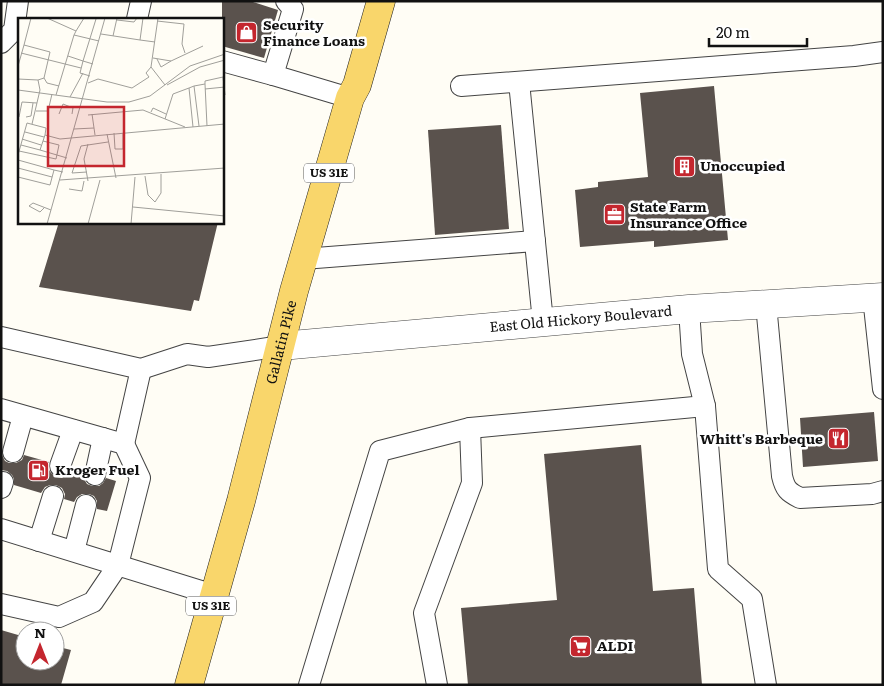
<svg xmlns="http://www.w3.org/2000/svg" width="884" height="686" viewBox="0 0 884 686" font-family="Literata,serif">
	<rect width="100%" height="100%" fill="#fffdf5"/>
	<!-- building -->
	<g fill="#5a524d">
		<path d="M 222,1 L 250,1 L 278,10 L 264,58 L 222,46 Z"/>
		<path d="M 714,86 L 728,240 L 654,247 L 654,241 L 580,247 L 575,190 L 598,187 L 598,182 L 648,177 L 640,93 Z"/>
		<path d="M 501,125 L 509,229 L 435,235 L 428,130 Z"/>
		<path d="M 59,222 L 218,222 L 199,301 L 194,300 L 191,311 L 39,287 Z"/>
		<path d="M 874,412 L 878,461 L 803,467 L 800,418 Z"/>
		<path d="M 641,445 L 653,591 L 694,588 L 702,685 L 468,685 L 461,608 L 557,600 L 544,454 Z"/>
		<path d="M 1,449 L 2,455 L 5,461 L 9,463 L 16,463 L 22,460 L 24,455 L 49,462 L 48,468 L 51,473 L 56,477 L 62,478 L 67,475 L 72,469 L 83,472 L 84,479 L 87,484 L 92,486 L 99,486 L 103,483 L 106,478 L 116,481 L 107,511 L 97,509 L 97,501 L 94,496 L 89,494 L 82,494 L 77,497 L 74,502 L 64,499 L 65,494 L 62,488 L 56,485 L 50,485 L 45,487 L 41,493 L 14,485 L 14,479 L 12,475 L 7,471 L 1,470 Z"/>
		<path d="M 1,630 L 25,637 L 25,661 L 55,661 L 55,646 L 71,650 L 61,685 L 1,685 Z"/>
	</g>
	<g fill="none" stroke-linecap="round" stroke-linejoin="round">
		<defs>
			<g id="service">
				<path d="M 137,19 L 141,1"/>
				<path d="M 1,43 L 14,30 L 18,1"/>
				<path d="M 222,61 L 273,75 L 350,98"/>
				<path d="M 273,75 L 293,9 L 286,1"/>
				<path d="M 519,82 L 543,322"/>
				<path d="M 461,86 L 854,56 L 883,52"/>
				<path d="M 303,259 L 535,241"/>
				<path d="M 873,297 L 883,389"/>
				<path d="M 766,304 L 782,476 C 785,489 788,492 800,498 L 872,494 L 883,491"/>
				<path d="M 689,309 L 692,354 L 705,406 L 718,569 L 752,599 L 766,685"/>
				<path d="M 1,337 L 141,369 L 187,354 L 208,357 L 281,346"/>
				<path d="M 1,409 L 124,444 L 140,478 L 118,565 L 93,602 L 59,617 L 1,604"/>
				<path d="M 124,444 L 141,369"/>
				<path d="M 13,452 L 23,416"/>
				<path d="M 60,466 L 73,430"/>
				<path d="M 95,475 L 103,438"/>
				<path d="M 1,488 L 3,482"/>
				<path d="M 1,529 L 214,595"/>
				<path d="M 39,541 L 53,496"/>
				<path d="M 74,551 L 86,505"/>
				<path d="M 309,685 L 380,451 L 470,428 L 705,406"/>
				<path d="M 437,685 L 424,613 L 472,483 L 470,428"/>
			</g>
			<g id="tertiary">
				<path id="s1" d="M 281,346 L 689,309 L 883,297"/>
			</g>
			<g id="primary">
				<path id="s2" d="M 189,685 L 241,501 L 294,291 L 350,98 L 357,85 L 381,1"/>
			</g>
		</defs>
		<!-- service casing -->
		<use href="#service" stroke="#444" stroke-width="22"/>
		<!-- tertiary casing -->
		<use href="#tertiary" stroke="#444" stroke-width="29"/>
		<!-- primary casing -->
		<use href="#primary" stroke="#222" stroke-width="29"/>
		<!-- service -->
		<use href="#service" stroke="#fff" stroke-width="20"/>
		<!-- tertiary -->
		<use href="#tertiary" stroke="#fff" stroke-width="28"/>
		<!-- primary -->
		<use href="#primary" stroke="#f9d66b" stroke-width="28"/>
	</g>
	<!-- icons -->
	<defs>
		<symbol id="shop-square" viewBox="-11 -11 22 22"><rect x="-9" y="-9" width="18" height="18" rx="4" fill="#c4262e" stroke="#fff"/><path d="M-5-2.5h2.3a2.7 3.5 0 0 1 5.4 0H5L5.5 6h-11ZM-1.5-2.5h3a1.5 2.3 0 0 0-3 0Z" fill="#fff"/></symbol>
		<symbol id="building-square" viewBox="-11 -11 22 22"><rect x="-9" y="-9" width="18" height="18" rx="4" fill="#c4262e" stroke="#fff"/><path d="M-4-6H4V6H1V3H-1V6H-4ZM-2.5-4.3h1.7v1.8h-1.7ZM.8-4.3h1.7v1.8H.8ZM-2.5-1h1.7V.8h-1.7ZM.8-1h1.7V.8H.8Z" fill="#fff"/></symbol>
		<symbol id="office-square" viewBox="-11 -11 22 22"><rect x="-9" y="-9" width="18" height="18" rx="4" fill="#c4262e" stroke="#fff"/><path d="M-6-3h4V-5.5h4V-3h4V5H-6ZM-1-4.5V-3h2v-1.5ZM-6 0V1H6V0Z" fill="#fff"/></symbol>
		<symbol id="restaurant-square" viewBox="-11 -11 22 22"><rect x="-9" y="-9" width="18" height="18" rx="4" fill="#c4262e" stroke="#fff"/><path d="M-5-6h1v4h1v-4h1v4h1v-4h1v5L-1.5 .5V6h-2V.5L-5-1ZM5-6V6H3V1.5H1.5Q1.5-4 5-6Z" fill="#fff"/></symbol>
		<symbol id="fuel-square" viewBox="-11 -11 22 22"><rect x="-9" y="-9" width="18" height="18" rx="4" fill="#c4262e" stroke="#fff"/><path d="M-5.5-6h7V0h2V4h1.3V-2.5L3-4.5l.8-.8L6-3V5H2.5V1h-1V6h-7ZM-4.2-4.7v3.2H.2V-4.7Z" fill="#fff"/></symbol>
		<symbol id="supermarket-square" viewBox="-11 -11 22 22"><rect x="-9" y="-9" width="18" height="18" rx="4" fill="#c4262e" stroke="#fff"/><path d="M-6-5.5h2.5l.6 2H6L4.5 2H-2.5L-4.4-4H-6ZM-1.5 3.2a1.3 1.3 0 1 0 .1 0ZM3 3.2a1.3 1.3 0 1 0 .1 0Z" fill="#fff"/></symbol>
	</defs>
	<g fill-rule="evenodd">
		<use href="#shop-square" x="234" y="20" width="25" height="25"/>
		<use href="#building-square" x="672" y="154" width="25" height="25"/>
		<use href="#office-square" x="602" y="202" width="25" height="25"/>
		<use href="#restaurant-square" x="826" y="426" width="25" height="25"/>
		<use href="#fuel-square" x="26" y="458" width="25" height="25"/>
		<use href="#supermarket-square" x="568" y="634" width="25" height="25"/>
	</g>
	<g text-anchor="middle" stroke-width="5" stroke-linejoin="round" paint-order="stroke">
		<!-- shield labels -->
		<g fill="#fff" stroke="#585858" stroke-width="1">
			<rect x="304" y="163.5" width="50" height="19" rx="4"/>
			<rect x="186" y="596.5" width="50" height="19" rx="4"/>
		</g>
		<g font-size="12" font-weight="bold" fill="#111">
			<text x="329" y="177">US 31E</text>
			<text x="211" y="610">US 31E</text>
		</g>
		<!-- poi labels -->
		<g font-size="14" font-weight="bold" fill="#111" stroke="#fff" text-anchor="start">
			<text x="263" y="30">Security<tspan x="263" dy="16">Finance Loans</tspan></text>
			<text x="700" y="171">Unoccupied</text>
			<text x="630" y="212">State Farm<tspan x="630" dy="16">Insurance Office</tspan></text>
			<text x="823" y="444" text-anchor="end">Whitt's Barbeque</text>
			<text x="55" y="475">Kroger Fuel</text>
			<text x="597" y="651">ALDI</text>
		</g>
		<!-- street labels -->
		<g font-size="14" fill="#111" stroke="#fff">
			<text dy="5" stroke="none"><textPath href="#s1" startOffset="301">East Old Hickory Boulevard</textPath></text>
			<text dy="5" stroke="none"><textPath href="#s2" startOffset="355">Gallatin Pike</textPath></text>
		</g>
	</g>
	<!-- overview -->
	<g transform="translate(18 18)">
		<rect width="206" height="206" fill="#fffdf5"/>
		<path fill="none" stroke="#a09f9a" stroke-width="1" d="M 13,0 L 6,27 L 32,34 L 26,60 L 20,62 L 22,72 L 14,106M 29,0 L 58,13 L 56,17 L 81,23M 125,0 L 122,22 L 137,24M 140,0 L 133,49 L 147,67M 99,2 L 116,4 L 119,0M 139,3 L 166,6 L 164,26 L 167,35M 58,13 L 66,0M 83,16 L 122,22M 95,18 L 99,0M 3,35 L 63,50M 50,38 L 65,43 L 78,1M 135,40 L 153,43 L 185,28M 139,41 L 143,49 L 153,43M 0,48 L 6,27M 72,58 L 62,55 L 65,43 L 75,46M 26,60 L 29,65 L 41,68M 0,61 L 20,62M 70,65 L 80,61 L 114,70 L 131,59 L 128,55 L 133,49M 187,66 L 187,63 L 205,59 L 207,77M 149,67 L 182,49 L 207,42M 176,68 L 187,66 L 189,108M 187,71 L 207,69M 0,72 L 89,84 L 111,84 L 132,78 L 172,48 L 207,36M 38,77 L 56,17M 52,79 L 65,55M 18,93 L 30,93 L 34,76M 133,94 L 135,90 L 148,96M 41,96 L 45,86 L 55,90 L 54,96M 74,96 L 77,117M 70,97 L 125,92 L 167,109M 1,99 L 4,84 L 19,85M 8,99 L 13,98 L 15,85M 147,101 L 155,76 L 171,70M 175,109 L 171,70 L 176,68 L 181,108M 56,111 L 76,110M 7,114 L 26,119M 96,115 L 97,131 L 105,131 L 105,115M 89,116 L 98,160M 4,121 L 23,127M 70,126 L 66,141 L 70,163M 3,127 L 22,132M 1,133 L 38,141 L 41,127 L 25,123M 0,137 L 9,105 L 28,110 L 27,117M 49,140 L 22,132 L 27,117 L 42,121 L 207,106M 0,142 L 36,152M 0,150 L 34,159M 69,154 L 54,155 L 63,128 L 90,124M 127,158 L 130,177 L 137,184 L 143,175 L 143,156M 0,159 L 32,167 L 36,152 L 45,154M 42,162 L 207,150M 51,171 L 64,173 L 66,163M 115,189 L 207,198M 26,190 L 22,194 L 11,188 L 15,185 L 33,192M 29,206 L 87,0M 70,206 L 82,162M 113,206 L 117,159"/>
		<path fill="#c4262e" fill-opacity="0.15" stroke="#c4262e" stroke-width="2.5" d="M 30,89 L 106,89 L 106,148 L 30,148 Z"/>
		<rect width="206" height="206" fill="none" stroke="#111" stroke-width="2.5"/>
	</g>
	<!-- border -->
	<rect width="884" height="686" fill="none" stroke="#111111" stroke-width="5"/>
	<!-- north arrow -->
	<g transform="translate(40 646)"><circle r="24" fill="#ffffff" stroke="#a0a0a0"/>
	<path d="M0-4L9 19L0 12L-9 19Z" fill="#c4262e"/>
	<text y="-8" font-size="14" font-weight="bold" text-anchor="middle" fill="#111111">N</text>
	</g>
	<!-- scale -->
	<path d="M709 38v8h98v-8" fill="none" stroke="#111111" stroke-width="2.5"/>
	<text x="716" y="38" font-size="15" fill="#111111" stroke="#ffffff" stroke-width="4" paint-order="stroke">20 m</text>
</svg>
